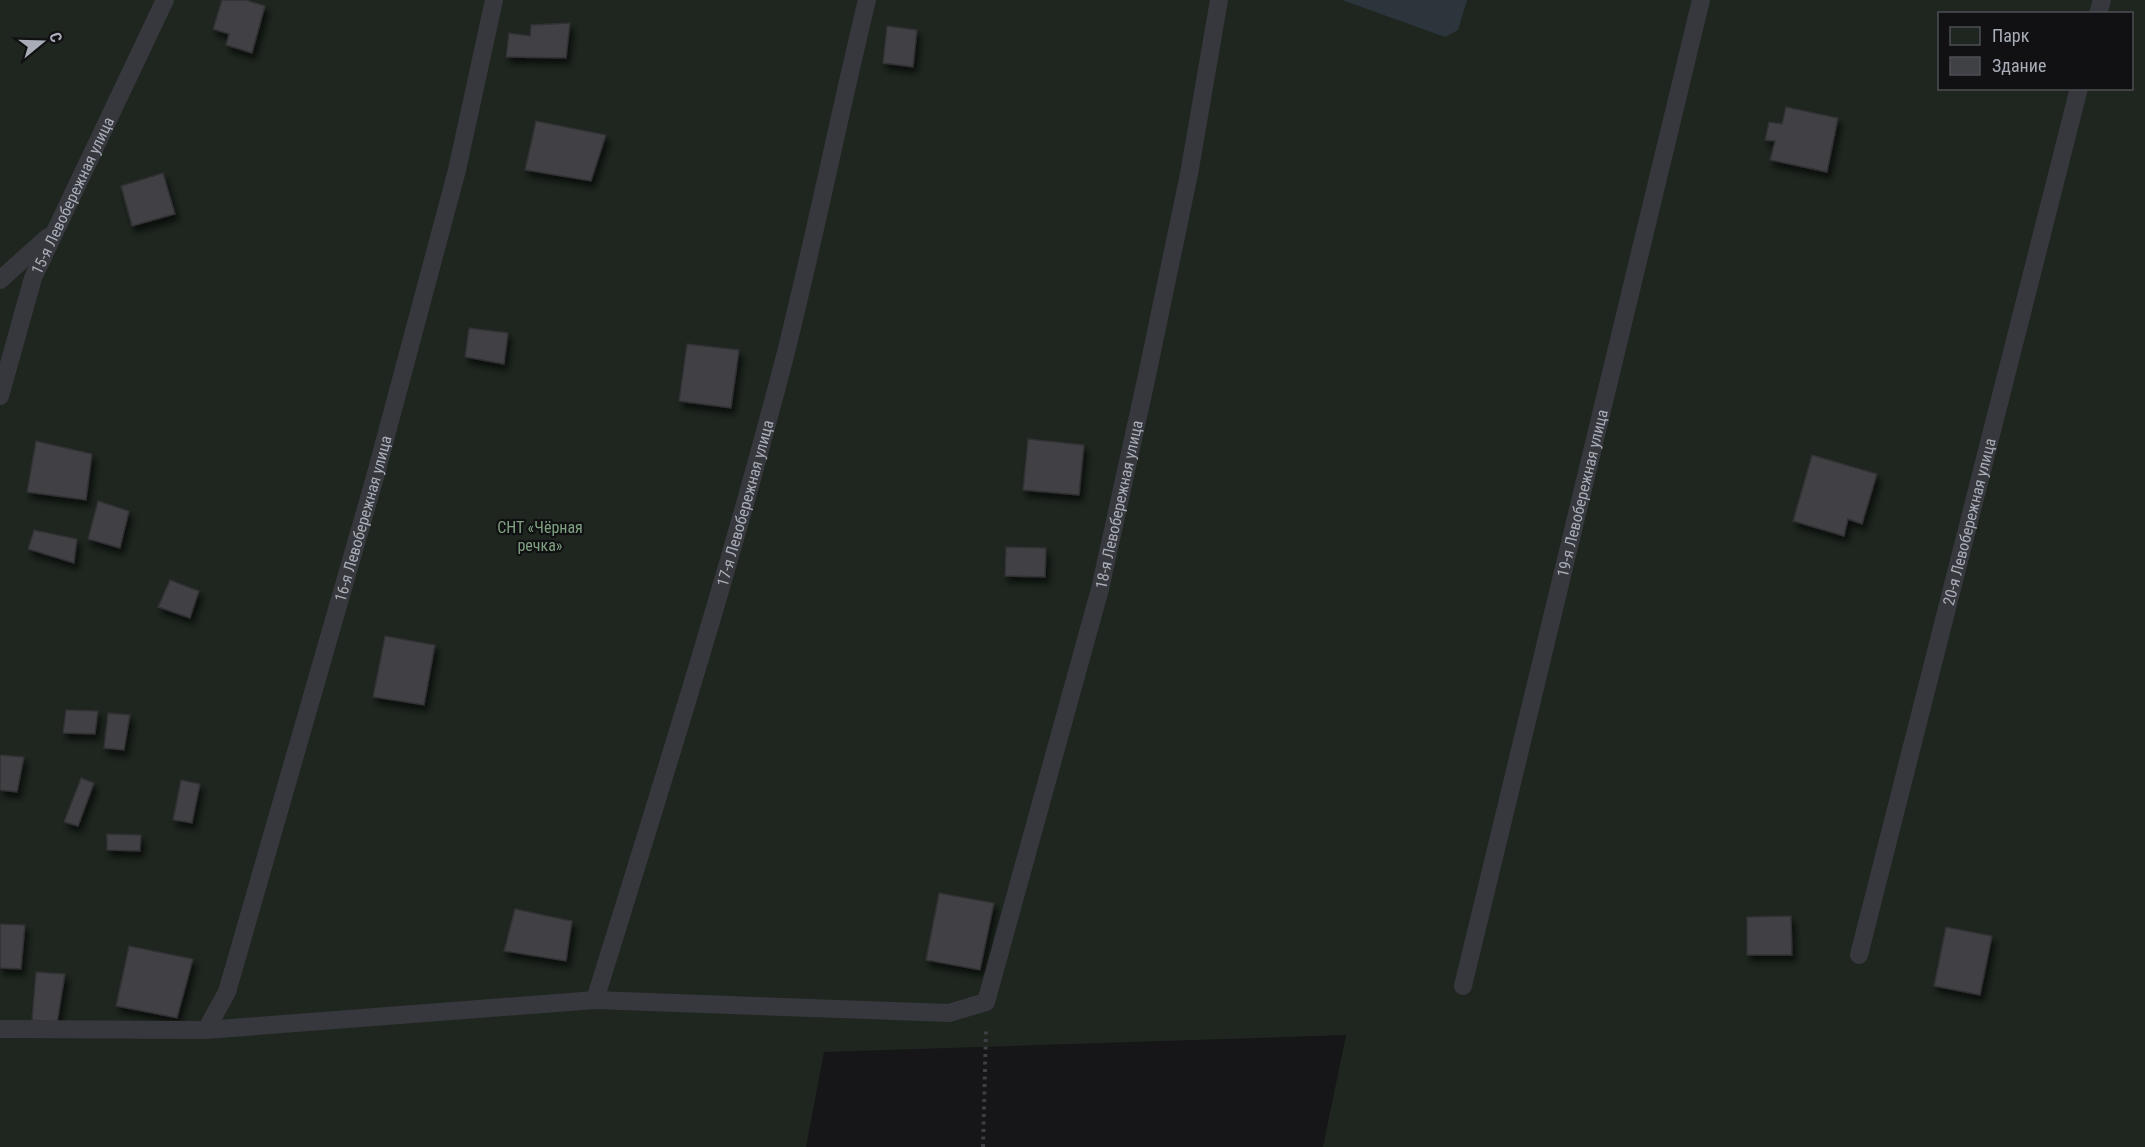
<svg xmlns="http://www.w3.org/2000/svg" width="2145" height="1147" viewBox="0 0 2145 1147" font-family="'Roboto Condensed',sans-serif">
	<defs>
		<filter id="shadow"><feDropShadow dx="3.5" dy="6" stdDeviation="3" flood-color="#0009"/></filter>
	</defs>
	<rect width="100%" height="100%" fill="#161618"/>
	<!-- green -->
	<path fill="#1e261f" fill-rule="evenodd" d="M 0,0 L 2145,0 L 2145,1147 L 1323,1147 L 1346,1035 L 824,1052 L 806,1147 L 0,1147 ZM 1940,14 L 2132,14 L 2132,88 L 1940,88 Z"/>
	<!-- water -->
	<path fill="#2c353c" d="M 1342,0 L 1467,0 L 1458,30 L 1445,37 Z"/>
	<!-- building -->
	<g fill="#404145" stroke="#303034" stroke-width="1.5" filter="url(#shadow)">
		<path d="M 222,0 L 246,0 L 265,6 L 252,53 L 226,45 L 229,34 L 213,29 Z"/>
		<path d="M 570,23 L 566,58 L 506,57 L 509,33 L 530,36 L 531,25 Z"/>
		<path d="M 887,26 L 917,30 L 913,67 L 883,63 Z"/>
		<path d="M 1786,107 L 1838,118 L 1827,172 L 1770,160 L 1775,141 L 1765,140 L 1769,122 L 1782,124 Z"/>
		<path d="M 536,121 L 606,135 L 591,181 L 525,170 Z"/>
		<path d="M 163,173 L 175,214 L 132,226 L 121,186 Z"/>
		<path d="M 469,328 L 508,333 L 504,364 L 465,357 Z"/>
		<path d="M 687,344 L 739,350 L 731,408 L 679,401 Z"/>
		<path d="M 1028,439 L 1084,445 L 1079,495 L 1023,490 Z"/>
		<path d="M 36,441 L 92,454 L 86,500 L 27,492 Z"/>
		<path d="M 1812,455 L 1877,474 L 1862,524 L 1848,519 L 1844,536 L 1793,521 Z"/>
		<path d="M 98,501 L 129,511 L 120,548 L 88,539 Z"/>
		<path d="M 34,530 L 77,539 L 74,563 L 28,549 Z"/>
		<path d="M 1006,547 L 1046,548 L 1045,577 L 1005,576 Z"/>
		<path d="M 170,580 L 199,591 L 190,618 L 158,607 Z"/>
		<path d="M 385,636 L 435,645 L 424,705 L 373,697 Z"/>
		<path d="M 66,710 L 98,711 L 95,734 L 63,733 Z"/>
		<path d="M 108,713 L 130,715 L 124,750 L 104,748 Z"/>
		<path d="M 0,755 L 24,757 L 17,792 L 0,790 Z"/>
		<path d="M 81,778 L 94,783 L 78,826 L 64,822 Z"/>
		<path d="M 181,780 L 200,784 L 192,823 L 173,820 Z"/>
		<path d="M 107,834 L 141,835 L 140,851 L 107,850 Z"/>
		<path d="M 939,893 L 994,903 L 980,970 L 926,960 Z"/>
		<path d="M 515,909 L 572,921 L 566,961 L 504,951 Z"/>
		<path d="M 1791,916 L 1792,955 L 1747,955 L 1747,917 Z"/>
		<path d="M 0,924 L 25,925 L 21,969 L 0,968 Z"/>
		<path d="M 1946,927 L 1992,936 L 1980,995 L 1934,986 Z"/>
		<path d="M 129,946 L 193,959 L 177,1018 L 116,1006 Z"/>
		<path d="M 36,972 L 65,974 L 57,1023 L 32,1020 Z"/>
	</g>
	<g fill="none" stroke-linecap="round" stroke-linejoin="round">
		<!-- path -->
		<path stroke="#3d3f44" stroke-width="4" stroke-dasharray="3 4.5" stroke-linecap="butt" d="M 983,1147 L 986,1031"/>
		<!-- lane -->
		<g stroke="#37383d" stroke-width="18">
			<path d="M 2098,14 L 2102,0"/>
			<path d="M 0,280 L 48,237"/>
			<path id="s1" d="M 0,396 L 33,278 L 165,0"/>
			<path id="s2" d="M 1859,955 L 2079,88"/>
			<path id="s3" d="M 1463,986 L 1701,0"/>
			<path id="s4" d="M 595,1000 C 661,787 728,575 784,360 C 814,241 838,120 867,0"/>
			<path id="s5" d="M 0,1029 L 206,1030 L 595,1000 L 949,1013 L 986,1002 L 1100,589 L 1146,380 L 1189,174 L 1219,0"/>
			<path id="s6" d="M 206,1030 L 227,992 L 375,477 L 457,170 L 494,0"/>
		</g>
	</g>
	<g text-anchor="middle" stroke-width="4.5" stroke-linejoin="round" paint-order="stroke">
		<!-- street labels -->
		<g font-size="16" fill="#a8adb8" stroke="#111113">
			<text dy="6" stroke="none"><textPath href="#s1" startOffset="214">15-я Левобережная улица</textPath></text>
			<text dy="6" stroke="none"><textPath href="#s3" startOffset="507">19-я Левобережная улица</textPath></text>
			<text dy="6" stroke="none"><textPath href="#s4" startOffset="519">17-я Левобережная улица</textPath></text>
			<text dy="6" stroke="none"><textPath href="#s5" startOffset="1504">18-я Левобережная улица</textPath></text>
			<text dy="6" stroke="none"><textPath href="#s6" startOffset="536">16-я Левобережная улица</textPath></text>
			<text dy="6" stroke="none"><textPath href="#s2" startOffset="447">20-я Левобережная улица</textPath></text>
		</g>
		<!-- park labels -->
		<g font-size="16" fill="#7fa381" stroke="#111113">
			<text x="540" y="533">СНТ «Чёрная<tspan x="540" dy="18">речка»</tspan></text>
		</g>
	</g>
	<!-- legend -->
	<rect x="1938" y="12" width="195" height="78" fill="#111113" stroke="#4d4f55" stroke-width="1.5"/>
	<rect x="1950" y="27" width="30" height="18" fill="#1e261f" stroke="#4d4f55" stroke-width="1.5"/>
	<text x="1992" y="42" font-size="18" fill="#a8adb8">Парк</text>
	<rect x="1950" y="57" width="30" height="18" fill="#404145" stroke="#4d4f55" stroke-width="1.5"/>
	<text x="1992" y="72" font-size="18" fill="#a8adb8">Здание</text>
	<!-- north arrow -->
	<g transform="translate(42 42) rotate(71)" stroke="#111113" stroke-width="4.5" paint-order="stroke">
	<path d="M0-4.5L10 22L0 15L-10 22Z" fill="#a8adb8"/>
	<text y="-9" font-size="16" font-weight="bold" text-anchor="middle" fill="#a8adb8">С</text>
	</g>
</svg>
